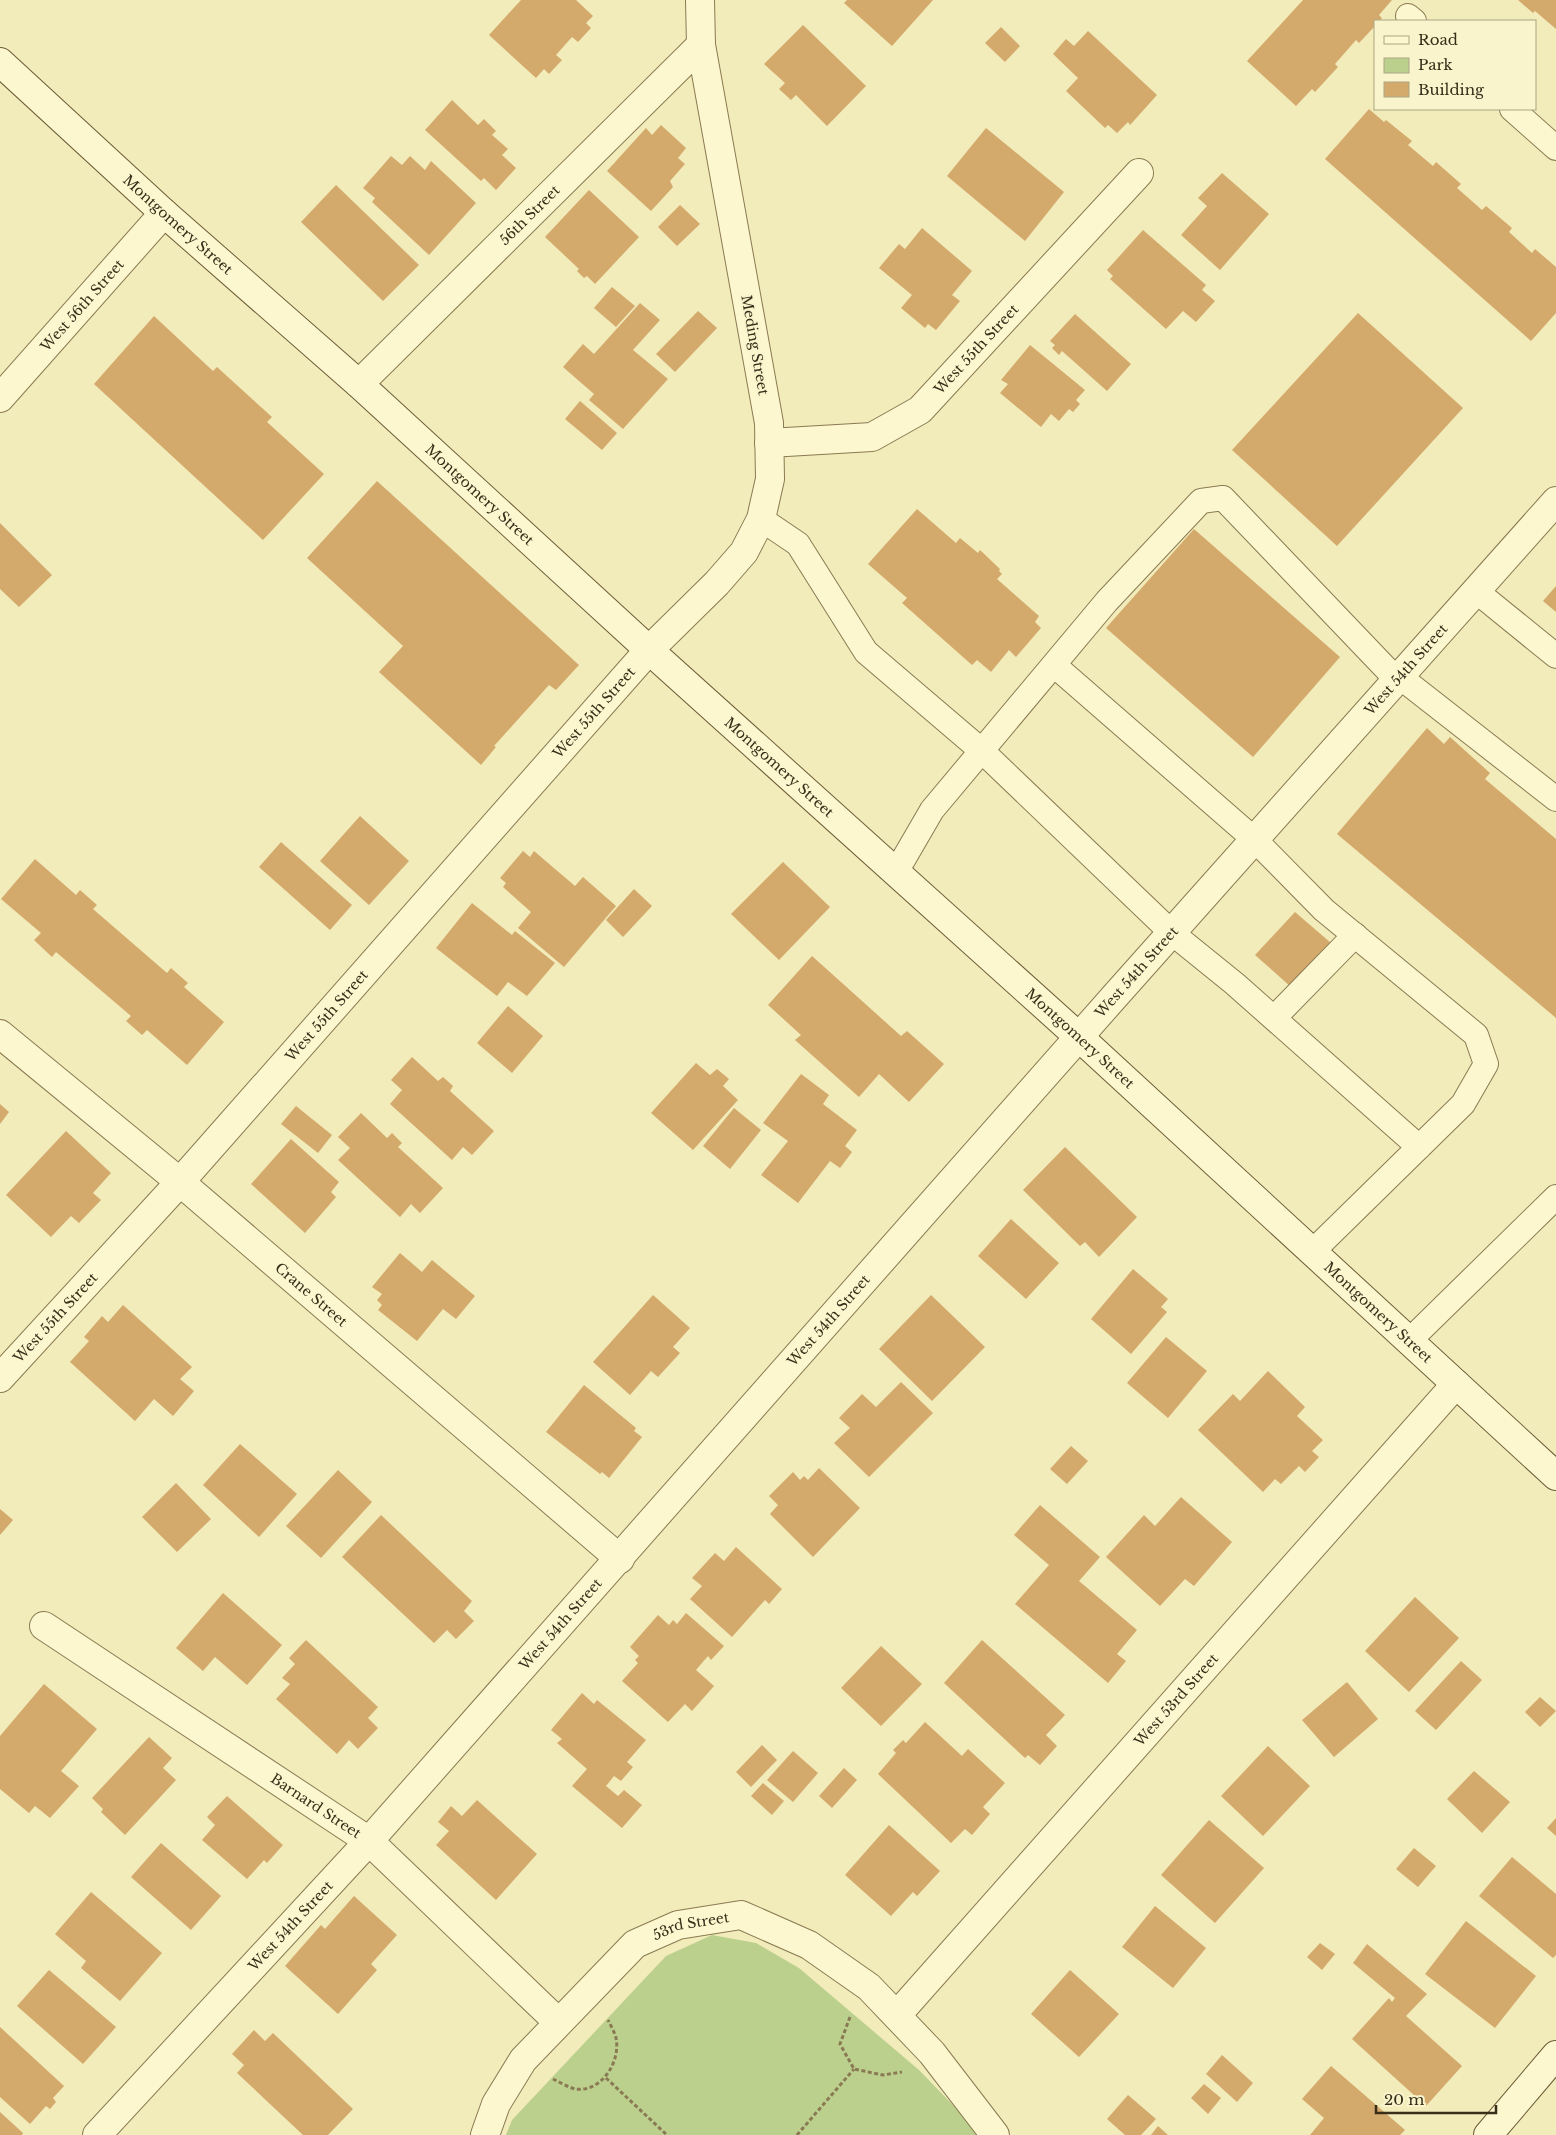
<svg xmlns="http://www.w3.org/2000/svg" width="1556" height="2135" viewBox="0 0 1556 2135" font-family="'Libre Baskerville',serif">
	<rect width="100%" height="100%" fill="#f2ebba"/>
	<!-- green -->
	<path fill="#bcd08e" d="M 712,1935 L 756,1943 L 799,1968 L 919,2070 L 982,2135 L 506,2135 L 512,2120 L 666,1956 Z"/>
	<!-- building -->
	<g fill="#d4aa6c">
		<path d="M 521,0 L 576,0 L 593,16 L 586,23 L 591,28 L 578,42 L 572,37 L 556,55 L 562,60 L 549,74 L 544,69 L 536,78 L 489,35 Z"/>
		<path d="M 847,0 L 933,0 L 892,46 L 844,3 Z"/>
		<path d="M 1303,0 L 1392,0 L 1379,15 L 1382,18 L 1379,21 L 1375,21 L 1375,26 L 1359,43 L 1356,40 L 1335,64 L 1338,67 L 1315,92 L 1312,89 L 1296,106 L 1247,61 Z"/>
		<path d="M 1518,0 L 1556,0 L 1556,29 L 1535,11 L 1533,13 Z"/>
		<path d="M 803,25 L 866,86 L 827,126 L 796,95 L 791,100 L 779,89 L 785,83 L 764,64 Z"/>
		<path d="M 1001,27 L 1020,46 L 1005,62 L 985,43 Z"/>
		<path d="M 1088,31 L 1157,95 L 1130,125 L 1128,122 L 1117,133 L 1108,125 L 1105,128 L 1066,91 L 1078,78 L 1053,54 L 1066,39 L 1074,46 Z"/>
		<path d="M 452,100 L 478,125 L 484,119 L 496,131 L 492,135 L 508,149 L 502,155 L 516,168 L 496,190 L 484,178 L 481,181 L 425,130 Z"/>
		<path d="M 1369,109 L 1384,122 L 1386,120 L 1412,141 L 1408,145 L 1433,166 L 1436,162 L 1461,184 L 1457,188 L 1482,210 L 1486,206 L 1512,228 L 1509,232 L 1532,253 L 1535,249 L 1556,267 L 1556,313 L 1531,341 L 1325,159 Z"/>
		<path d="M 661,125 L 686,148 L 678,158 L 685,164 L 670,181 L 673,187 L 651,211 L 607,171 L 646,128 L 652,135 Z"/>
		<path d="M 986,128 L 1064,192 L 1025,241 L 947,176 Z"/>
		<path d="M 391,156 L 402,165 L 410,156 L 425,170 L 431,161 L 476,203 L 429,255 L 372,202 L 375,198 L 363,188 Z"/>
		<path d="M 1222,173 L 1269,214 L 1220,270 L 1181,235 L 1207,206 L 1198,198 Z"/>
		<path d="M 336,185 L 419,265 L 383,301 L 301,222 Z"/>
		<path d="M 589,190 L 639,237 L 595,284 L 587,276 L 584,278 L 577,271 L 579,269 L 545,237 Z"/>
		<path d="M 680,205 L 700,224 L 677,246 L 658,227 Z"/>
		<path d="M 922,228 L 972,271 L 952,295 L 960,301 L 936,330 L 928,324 L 925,328 L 901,308 L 912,295 L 879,268 L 899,244 L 905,249 Z"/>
		<path d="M 1143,230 L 1206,285 L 1202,290 L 1215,301 L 1196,322 L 1183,311 L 1166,329 L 1110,279 L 1113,276 L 1107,270 Z"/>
		<path d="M 612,287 L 635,306 L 616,327 L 594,308 Z"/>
		<path d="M 640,303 L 660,320 L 633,350 L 668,379 L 623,429 L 589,400 L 594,394 L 563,367 L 583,344 L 594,354 Z"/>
		<path d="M 698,311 L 717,328 L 675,372 L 656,354 Z"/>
		<path d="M 1358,313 L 1463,408 L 1337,546 L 1232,450 Z"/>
		<path d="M 1075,314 L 1131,364 L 1107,391 L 1062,351 L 1059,355 L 1052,348 L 1055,345 L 1050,341 Z"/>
		<path d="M 154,316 L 213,371 L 217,367 L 272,417 L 267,422 L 324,474 L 263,540 L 94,384 Z"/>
		<path d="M 1030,345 L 1085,390 L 1076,400 L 1080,404 L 1073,412 L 1069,409 L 1059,421 L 1051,414 L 1041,427 L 1000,393 L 1008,384 L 1001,380 Z"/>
		<path d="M 580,401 L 617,433 L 602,450 L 565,419 Z"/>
		<path d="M 377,481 L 579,665 L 556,690 L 549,685 L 494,746 L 496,747 L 481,765 L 379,672 L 403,646 L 307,558 Z"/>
		<path d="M 917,509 L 956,543 L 960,538 L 978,553 L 980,550 L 1000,569 L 999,571 L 1002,574 L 997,579 L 1039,616 L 1035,622 L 1041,628 L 1016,657 L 1009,650 L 991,672 L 977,660 L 972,665 L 902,603 L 907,598 L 868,564 Z"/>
		<path d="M 0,523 L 52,575 L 19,607 L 0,589 Z"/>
		<path d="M 1194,529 L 1340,657 L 1253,757 L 1106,628 Z"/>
		<path d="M 1556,586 L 1556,612 L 1543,601 Z"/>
		<path d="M 1427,728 L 1444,744 L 1450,737 L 1490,773 L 1485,779 L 1556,839 L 1556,1018 L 1337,834 Z"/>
		<path d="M 360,816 L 409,861 L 369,905 L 320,861 Z"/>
		<path d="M 281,842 L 352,905 L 330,930 L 259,867 Z"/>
		<path d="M 523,851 L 530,857 L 534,851 L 575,886 L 583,877 L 616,906 L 564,967 L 518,928 L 531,912 L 503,887 L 506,883 L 500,878 Z"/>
		<path d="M 35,859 L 76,895 L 80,890 L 97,905 L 93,909 L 167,973 L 171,968 L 188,983 L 184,987 L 224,1022 L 187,1065 L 147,1030 L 142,1035 L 126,1021 L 131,1016 L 56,952 L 52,957 L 34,940 L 41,933 L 1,899 Z"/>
		<path d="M 783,862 L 830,907 L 779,960 L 731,914 Z"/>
		<path d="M 634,889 L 652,906 L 623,937 L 606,920 Z"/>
		<path d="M 472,903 L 512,935 L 515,931 L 555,963 L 527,996 L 508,982 L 497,996 L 436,948 Z"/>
		<path d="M 1295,912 L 1331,943 L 1291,987 L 1255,955 Z"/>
		<path d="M 812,956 L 901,1036 L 907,1031 L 944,1064 L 909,1102 L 879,1074 L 859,1097 L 795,1040 L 801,1035 L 768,1005 Z"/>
		<path d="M 508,1006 L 543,1036 L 512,1073 L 477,1043 Z"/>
		<path d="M 412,1057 L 438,1081 L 443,1077 L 453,1086 L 450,1091 L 494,1131 L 472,1155 L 463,1147 L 452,1160 L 390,1104 L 402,1090 L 391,1080 Z"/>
		<path d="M 696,1063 L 710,1075 L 717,1069 L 729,1079 L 723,1086 L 738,1100 L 693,1150 L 651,1113 Z"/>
		<path d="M 801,1074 L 829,1095 L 823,1104 L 857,1130 L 845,1146 L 852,1152 L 840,1168 L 830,1161 L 798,1203 L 761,1175 L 788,1141 L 763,1123 Z"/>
		<path d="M 0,1104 L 9,1112 L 0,1124 Z"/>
		<path d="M 296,1106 L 332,1135 L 318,1153 L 281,1124 Z"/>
		<path d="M 734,1108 L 761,1130 L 730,1169 L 703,1146 Z"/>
		<path d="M 361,1113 L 387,1138 L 392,1133 L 402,1143 L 398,1147 L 443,1188 L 420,1213 L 411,1204 L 400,1217 L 338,1160 L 350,1148 L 338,1137 Z"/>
		<path d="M 66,1131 L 111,1173 L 93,1193 L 101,1200 L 79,1223 L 71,1216 L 51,1237 L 6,1195 Z"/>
		<path d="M 291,1139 L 339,1182 L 331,1192 L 336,1197 L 305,1233 L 251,1184 Z"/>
		<path d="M 1065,1147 L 1137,1217 L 1099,1257 L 1085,1242 L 1080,1246 L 1023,1190 Z"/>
		<path d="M 1011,1219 L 1059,1263 L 1026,1299 L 978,1256 Z"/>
		<path d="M 400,1253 L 422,1272 L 432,1260 L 475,1296 L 456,1319 L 443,1309 L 417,1341 L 378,1310 L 382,1305 L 377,1300 L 382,1294 L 372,1287 Z"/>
		<path d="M 1133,1269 L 1168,1299 L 1161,1307 L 1167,1312 L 1131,1354 L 1091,1319 Z"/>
		<path d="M 653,1295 L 690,1328 L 673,1347 L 680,1353 L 658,1377 L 651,1371 L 630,1395 L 593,1362 Z"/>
		<path d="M 931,1295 L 985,1347 L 932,1401 L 879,1349 Z"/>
		<path d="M 123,1305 L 192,1367 L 180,1379 L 194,1391 L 173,1416 L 154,1399 L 135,1421 L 70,1362 L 89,1341 L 84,1337 L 102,1316 L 108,1322 Z"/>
		<path d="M 1166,1337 L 1207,1371 L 1168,1418 L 1127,1383 Z"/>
		<path d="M 1268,1371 L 1305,1407 L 1297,1416 L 1323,1440 L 1312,1451 L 1319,1457 L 1305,1472 L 1299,1466 L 1281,1484 L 1275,1479 L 1263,1492 L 1198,1430 L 1233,1394 L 1240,1401 Z"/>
		<path d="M 901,1382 L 933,1413 L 869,1477 L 834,1443 L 850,1428 L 839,1418 L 862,1394 L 876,1407 Z"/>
		<path d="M 584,1385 L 636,1428 L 634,1431 L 642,1437 L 609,1478 L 602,1472 L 600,1474 L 546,1432 Z"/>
		<path d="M 240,1444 L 297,1494 L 259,1537 L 203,1485 Z"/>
		<path d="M 1071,1446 L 1088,1461 L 1067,1484 L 1050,1469 Z"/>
		<path d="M 819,1468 L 860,1508 L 813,1557 L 770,1514 L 778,1505 L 769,1496 L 793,1472 L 800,1480 L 804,1476 L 808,1480 Z"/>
		<path d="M 338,1470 L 372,1502 L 321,1558 L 286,1526 Z"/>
		<path d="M 176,1483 L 211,1519 L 177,1552 L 142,1517 Z"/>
		<path d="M 1181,1497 L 1232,1542 L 1194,1586 L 1185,1579 L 1160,1606 L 1106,1557 L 1144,1515 L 1155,1526 Z"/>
		<path d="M 1040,1505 L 1100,1557 L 1079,1581 L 1137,1630 L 1117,1654 L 1126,1661 L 1108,1683 L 1015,1604 L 1049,1565 L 1014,1535 Z"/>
		<path d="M 0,1509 L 13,1520 L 0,1535 Z"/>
		<path d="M 381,1515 L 472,1601 L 464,1611 L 474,1621 L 456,1639 L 447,1630 L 434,1643 L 342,1557 Z"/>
		<path d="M 736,1547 L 782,1589 L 769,1604 L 765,1600 L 732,1637 L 690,1599 L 702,1586 L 692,1578 L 715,1553 L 724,1561 Z"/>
		<path d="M 223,1593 L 282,1645 L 247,1685 L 215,1657 L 203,1671 L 176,1648 Z"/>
		<path d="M 1415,1597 L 1459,1638 L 1409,1692 L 1365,1651 Z"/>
		<path d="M 686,1613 L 724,1646 L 711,1660 L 708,1656 L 696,1670 L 714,1686 L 692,1711 L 685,1704 L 668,1722 L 622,1681 L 638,1663 L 635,1660 L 639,1656 L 630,1647 L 658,1615 L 669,1625 L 673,1620 L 677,1624 Z"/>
		<path d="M 306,1640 L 378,1707 L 368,1718 L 378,1728 L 358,1749 L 349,1740 L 337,1754 L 276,1699 L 290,1684 L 282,1678 L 295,1664 L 289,1658 Z"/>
		<path d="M 982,1640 L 1065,1715 L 1046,1735 L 1057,1746 L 1040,1765 L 1028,1755 L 1025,1758 L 944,1683 Z"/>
		<path d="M 881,1646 L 922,1684 L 881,1726 L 841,1688 Z"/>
		<path d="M 1461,1661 L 1482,1680 L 1436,1730 L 1415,1711 Z"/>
		<path d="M 1347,1682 L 1378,1719 L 1334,1757 L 1302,1720 Z"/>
		<path d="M 44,1684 L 97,1729 L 61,1771 L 79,1786 L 50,1818 L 35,1806 L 29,1813 L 0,1789 L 0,1736 Z"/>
		<path d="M 582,1693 L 594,1704 L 597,1700 L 646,1740 L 627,1762 L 633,1767 L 621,1781 L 614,1776 L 606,1786 L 618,1796 L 624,1790 L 642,1805 L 622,1828 L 572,1786 L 587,1769 L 557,1743 L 562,1739 L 551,1730 Z"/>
		<path d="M 1540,1697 L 1556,1711 L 1540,1727 L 1525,1712 Z"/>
		<path d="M 925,1722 L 962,1756 L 968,1749 L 1005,1783 L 983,1807 L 990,1814 L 972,1835 L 965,1829 L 951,1843 L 878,1774 L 896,1753 L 893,1750 L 903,1740 L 906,1743 Z"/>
		<path d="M 149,1737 L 172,1758 L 163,1768 L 176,1780 L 125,1835 L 101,1812 L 103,1809 L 92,1798 Z"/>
		<path d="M 762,1745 L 777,1760 L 751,1787 L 736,1772 Z"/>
		<path d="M 1268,1746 L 1310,1786 L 1263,1836 L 1221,1796 Z"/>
		<path d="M 793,1751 L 818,1773 L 793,1802 L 767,1780 Z"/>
		<path d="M 844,1768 L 857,1780 L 832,1808 L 819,1796 Z"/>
		<path d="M 1474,1771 L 1510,1802 L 1482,1833 L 1447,1799 Z"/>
		<path d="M 763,1783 L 784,1801 L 772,1815 L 751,1796 Z"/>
		<path d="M 227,1796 L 283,1845 L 267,1863 L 264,1860 L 247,1879 L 202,1840 L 215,1825 L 207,1817 Z"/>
		<path d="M 477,1800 L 537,1854 L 496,1900 L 436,1845 L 449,1831 L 438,1822 L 451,1806 L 462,1816 Z"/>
		<path d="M 1556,1818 L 1556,1836 L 1547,1828 Z"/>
		<path d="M 1209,1820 L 1264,1868 L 1215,1923 L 1161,1875 Z"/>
		<path d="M 889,1825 L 940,1871 L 917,1896 L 913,1892 L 891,1916 L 845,1875 Z"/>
		<path d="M 161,1843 L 221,1896 L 191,1930 L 131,1877 Z"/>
		<path d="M 1414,1848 L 1436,1866 L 1418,1887 L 1396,1869 Z"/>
		<path d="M 1512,1857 L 1556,1894 L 1556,1955 L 1553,1958 L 1479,1896 Z"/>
		<path d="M 91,1892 L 162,1953 L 120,2001 L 81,1968 L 86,1961 L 55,1934 Z"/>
		<path d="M 354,1896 L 397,1935 L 371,1964 L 377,1970 L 338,2014 L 285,1966 L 321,1925 L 325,1929 Z"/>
		<path d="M 1155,1906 L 1206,1948 L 1173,1988 L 1122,1947 Z"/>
		<path d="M 1466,1921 L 1536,1976 L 1495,2028 L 1425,1974 Z"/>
		<path d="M 1320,1943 L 1335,1954 L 1322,1970 L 1307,1957 Z"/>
		<path d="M 1367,1944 L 1427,1994 L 1406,2016 L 1462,2066 L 1426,2106 L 1352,2039 L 1389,1998 L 1392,2002 L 1395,1998 L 1353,1963 Z"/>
		<path d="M 49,1970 L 116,2027 L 83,2064 L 17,2006 Z"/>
		<path d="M 1070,1970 L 1119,2014 L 1079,2057 L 1031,2014 Z"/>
		<path d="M 0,2027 L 64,2086 L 53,2098 L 56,2102 L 50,2109 L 46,2106 L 30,2124 L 0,2097 Z"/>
		<path d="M 254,2030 L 265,2041 L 273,2033 L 353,2109 L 328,2135 L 303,2135 L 237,2073 L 244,2065 L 232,2054 Z"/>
		<path d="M 1222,2055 L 1253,2083 L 1237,2102 L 1206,2074 Z"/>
		<path d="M 1331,2066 L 1405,2130 L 1400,2135 L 1310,2135 L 1324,2118 L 1302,2099 Z"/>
		<path d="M 1204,2084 L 1221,2098 L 1208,2114 L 1191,2098 Z"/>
		<path d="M 1128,2095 L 1156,2119 L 1141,2135 L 1125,2135 L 1107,2119 Z"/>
		<path d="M 0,2112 L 23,2133 L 22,2135 L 0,2135 Z"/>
		<path d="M 1158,2126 L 1168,2135 L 1151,2135 Z"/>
	</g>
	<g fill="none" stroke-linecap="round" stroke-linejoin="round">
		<defs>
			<g id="lane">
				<path d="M 1408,16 L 1414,21"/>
				<path d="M 1512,109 L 1556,148"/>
				<path d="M 761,519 L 798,544 L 866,652 L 982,751 L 1172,933 L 1235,984 L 1419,1147"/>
				<path d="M 1476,591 L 1556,656"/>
				<path d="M 1054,665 L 1255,840 L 1324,910 L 1476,1035 L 1486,1064 L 1463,1104 L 1312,1252"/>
				<path d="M 1400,677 L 1556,799"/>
				<path d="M 896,872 L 932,810 L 1107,601 L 1201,501 L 1223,498 L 1397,680"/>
				<path d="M 1274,1018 L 1355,935"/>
				<path d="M 1409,1341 L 1556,1197"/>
			</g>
			<g id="street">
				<path id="s1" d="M 359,384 L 701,45"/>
				<path id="s2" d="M 0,398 L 164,213"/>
				<path id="s3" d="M 769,443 L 872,437 L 920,410 L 1139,173"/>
				<path id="s4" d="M 0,1034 L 180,1182 L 620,1559"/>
				<path id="s5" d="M 0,1378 L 180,1182 L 649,650 L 717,583 L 744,552 L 761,519 L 770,479 L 769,423 L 701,45 L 700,0"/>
				<path id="s6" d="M 44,1626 L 369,1841 L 558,2022"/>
				<path id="s7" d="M 897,2015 L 1456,1384"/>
				<path id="s8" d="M 97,2135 L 369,1841 L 1115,996 L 1556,501"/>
				<path id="s9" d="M 485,2135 L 496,2104 L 523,2060 L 635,1944 L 678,1925 L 741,1915 L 809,1945 L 869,1987 L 932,2053 L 995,2135"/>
			</g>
			<g id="secondary">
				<path id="s10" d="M 0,62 L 164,213 L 359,384 L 649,650 L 1079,1037 L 1556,1476"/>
				<path d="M 1488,2135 L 1556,2055"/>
			</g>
		</defs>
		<!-- lane casing -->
		<use href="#lane" stroke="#8a7a53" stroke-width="26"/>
		<!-- street casing -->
		<use href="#street" stroke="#8a7a53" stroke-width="30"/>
		<!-- secondary casing -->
		<use href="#secondary" stroke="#6c5b37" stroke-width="30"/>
		<!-- path -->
		<g stroke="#8a7a53" stroke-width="3" stroke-dasharray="4 2.5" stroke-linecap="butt">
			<path d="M 850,2017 L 840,2044 L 854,2069 L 883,2075 L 902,2072"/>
			<path d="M 606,2078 L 667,2135"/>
			<path d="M 553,2079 C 559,2082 568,2087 575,2089 C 601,2093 621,2062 616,2038 C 615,2033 611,2026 608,2020"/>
			<path d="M 797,2135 L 854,2069"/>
		</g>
		<!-- lane -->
		<use href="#lane" stroke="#fcf7ce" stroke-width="24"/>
		<!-- street -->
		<use href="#street" stroke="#fcf7ce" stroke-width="28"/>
		<!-- secondary -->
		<use href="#secondary" stroke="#fcf7ce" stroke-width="28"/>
	</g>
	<g text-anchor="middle" stroke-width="4" stroke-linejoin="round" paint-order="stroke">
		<!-- street labels -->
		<g font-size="14" fill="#382e1a" stroke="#f9f4cb">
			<text dy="5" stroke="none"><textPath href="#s1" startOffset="240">56th Street</textPath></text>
			<text dy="5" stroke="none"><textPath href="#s10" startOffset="241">Montgomery Street</textPath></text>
			<text dy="5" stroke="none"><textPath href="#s2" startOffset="124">West 56th Street</textPath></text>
			<text transform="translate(755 345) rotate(80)" y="5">Meding Street</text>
			<text dy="5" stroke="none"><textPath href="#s3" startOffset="241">West 55th Street</textPath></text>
			<text dy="5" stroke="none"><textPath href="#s10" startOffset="646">Montgomery Street</textPath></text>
			<text dy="5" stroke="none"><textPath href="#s8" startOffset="1965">West 54th Street</textPath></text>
			<text dy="5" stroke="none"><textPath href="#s5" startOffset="892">West 55th Street</textPath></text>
			<text dy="5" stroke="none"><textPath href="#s10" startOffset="1051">Montgomery Street</textPath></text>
			<text dy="5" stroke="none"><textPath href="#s8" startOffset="1560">West 54th Street</textPath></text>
			<text dy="5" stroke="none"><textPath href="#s5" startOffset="488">West 55th Street</textPath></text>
			<text dy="5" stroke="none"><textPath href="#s10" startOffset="1456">Montgomery Street</textPath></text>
			<text dy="5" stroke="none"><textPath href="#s4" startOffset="406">Crane Street</textPath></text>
			<text dy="5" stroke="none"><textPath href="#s10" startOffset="1861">Montgomery Street</textPath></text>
			<text dy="5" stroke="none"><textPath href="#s5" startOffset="82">West 55th Street</textPath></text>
			<text dy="5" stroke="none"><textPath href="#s8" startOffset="1095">West 54th Street</textPath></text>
			<text dy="5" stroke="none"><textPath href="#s8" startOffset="690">West 54th Street</textPath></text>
			<text dy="5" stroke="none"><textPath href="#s7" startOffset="421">West 53rd Street</textPath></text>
			<text dy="5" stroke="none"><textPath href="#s6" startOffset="326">Barnard Street</textPath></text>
			<text dy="5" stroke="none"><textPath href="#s8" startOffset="285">West 54th Street</textPath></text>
			<text dy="5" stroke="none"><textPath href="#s9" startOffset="305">53rd Street</textPath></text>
		</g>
	</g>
	<!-- legend -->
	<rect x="1374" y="20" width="162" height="90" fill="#f9f4cb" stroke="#aca584"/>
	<rect x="1384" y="36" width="25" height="8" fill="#fcf7ce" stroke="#aca584"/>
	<text x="1418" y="45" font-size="15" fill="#382e1a">Road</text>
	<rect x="1384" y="58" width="25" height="15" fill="#bcd08e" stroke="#aca584"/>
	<text x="1418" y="70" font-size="15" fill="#382e1a">Park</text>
	<rect x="1384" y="82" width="25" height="15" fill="#d4aa6c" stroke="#aca584"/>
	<text x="1418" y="95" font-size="15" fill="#382e1a">Building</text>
	<!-- scale -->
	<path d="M1376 2105v8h120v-8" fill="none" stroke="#382e1a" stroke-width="2.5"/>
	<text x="1384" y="2105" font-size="15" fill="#382e1a" stroke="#f9f4cb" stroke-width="4" paint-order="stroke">20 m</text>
</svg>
